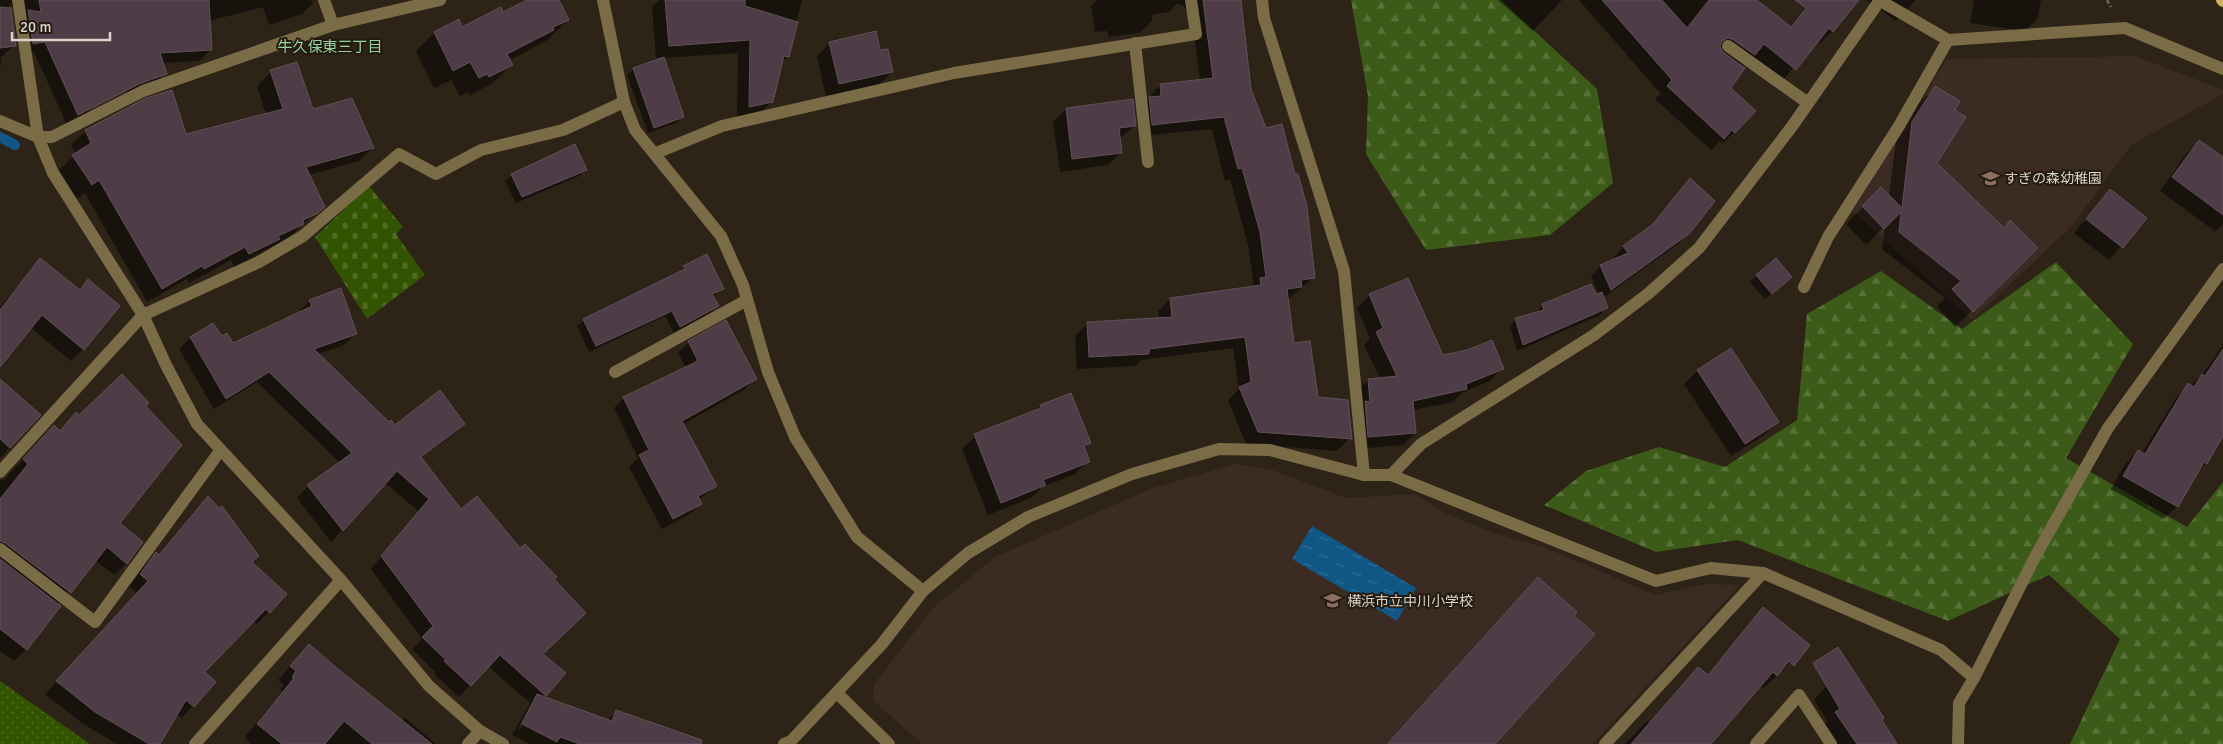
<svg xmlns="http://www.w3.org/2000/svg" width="2223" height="744" viewBox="0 0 2223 744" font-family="Signika,'Noto Sans JP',sans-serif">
	<defs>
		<pattern id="grass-dots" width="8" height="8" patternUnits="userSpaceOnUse" patternTransform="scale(1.25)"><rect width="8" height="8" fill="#325400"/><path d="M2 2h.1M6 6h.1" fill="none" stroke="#4f6c24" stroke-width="1.8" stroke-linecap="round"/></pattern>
		<pattern id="forest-firs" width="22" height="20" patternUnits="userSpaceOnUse" patternTransform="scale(1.25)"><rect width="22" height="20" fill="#3c5b18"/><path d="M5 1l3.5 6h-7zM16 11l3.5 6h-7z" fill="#587238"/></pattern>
		<pattern id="cemetery-stones" width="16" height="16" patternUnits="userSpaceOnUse" patternTransform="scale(1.25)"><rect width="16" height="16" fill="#325400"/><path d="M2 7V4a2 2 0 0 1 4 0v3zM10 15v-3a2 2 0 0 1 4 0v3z" fill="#4f6c24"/></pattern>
		<pattern id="water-ripples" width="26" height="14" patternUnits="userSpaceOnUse" patternTransform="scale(1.25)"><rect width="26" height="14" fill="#105785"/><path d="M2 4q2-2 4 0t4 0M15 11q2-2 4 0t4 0" fill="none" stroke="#326e95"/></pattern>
	</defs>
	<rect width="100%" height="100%" fill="#2e2317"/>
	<!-- education -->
	<g fill="#3c2b22">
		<path d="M 2135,56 L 2223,90 L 2223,94 L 2131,145 L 2073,225 L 1972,320 L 1853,211 L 1947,59 Z"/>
		<path d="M 1235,464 L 1272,470 L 1346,498 L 1415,494 L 1447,514 L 1493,533 L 1544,547 L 1655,595 L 1704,584 L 1740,585 L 1593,744 L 922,744 L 873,700 L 874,684 L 933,608 L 995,557 L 1153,488 Z"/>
	</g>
	<!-- grass -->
	<path fill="url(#grass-dots)" d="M 0,681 L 90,744 L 0,744 Z"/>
	<!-- forest -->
	<g fill="url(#forest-firs)">
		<path d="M 1351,0 L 1501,0 L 1597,89 L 1613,183 L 1550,235 L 1426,250 L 1366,154 L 1368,96 Z"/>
		<path d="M 2056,262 L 2133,344 L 2066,458 L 2187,527 L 2223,482 L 2223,744 L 2070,744 L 2120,639 L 2049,575 L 1948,621 L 1738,540 L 1656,552 L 1544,505 L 1586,471 L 1659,447 L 1725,467 L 1797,420 L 1807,314 L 1881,271 L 1962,329 Z"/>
	</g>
	<!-- cemetery -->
	<path fill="url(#cemetery-stones)" d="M 369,186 L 403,227 L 396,234 L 425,275 L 367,319 L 315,237 Z"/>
	<!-- water -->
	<path fill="url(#water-ripples)" d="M 1312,526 L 1416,588 L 1397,621 L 1292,559 Z"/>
	<!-- shadow -->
	<g fill="#0007" fill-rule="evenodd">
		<path d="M 0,0 L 79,0 L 95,105 L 83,117 L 67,125 L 34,52 L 22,54 L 15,10 L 9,3 L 15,45 L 1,57 L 0,69 Z"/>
		<path d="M 116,0 L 312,0 L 313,3 L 302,14 L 269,25 L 263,7 L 209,21 L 210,50 L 199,61 L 162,63 L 165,74 L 154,85 L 126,95 Z"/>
		<path d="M 529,0 L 557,0 L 567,20 L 549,39 L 509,61 L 511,65 L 493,83 L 470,95 L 468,92 L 460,96 L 451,80 L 434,88 L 416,51 L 434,33 L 461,28 L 502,14 Z"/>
		<path d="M 659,0 L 802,0 L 788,57 L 781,63 L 772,101 L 759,114 L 737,119 L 738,53 L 663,58 L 683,116 L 676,123 L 648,133 L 627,75 L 634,69 L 663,58 L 656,58 L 652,7 Z"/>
		<path d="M 1097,0 L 1236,0 L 1249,90 L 1314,277 L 1287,300 L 1293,344 L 1317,398 L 1350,438 L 1337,451 L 1246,444 L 1228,400 L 1239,389 L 1233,348 L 1141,360 L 1135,366 L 1077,369 L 1075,336 L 1088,323 L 1159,319 L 1158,311 L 1170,299 L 1254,287 L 1248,245 L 1230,179 L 1225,181 L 1212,129 L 1140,136 L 1137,111 L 1160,85 L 1200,81 L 1191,9 L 1186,9 L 1182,5 L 1177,4 L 1169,12 L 1152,15 L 1152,20 L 1140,33 L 1109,37 L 1107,31 L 1095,32 L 1091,6 Z"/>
		<path d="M 1498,0 L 1562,0 L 1533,31 Z"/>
		<path d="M 1579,0 L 1755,0 L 1789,28 L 1811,0 L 1842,0 L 1833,31 L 1820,43 L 1817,41 L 1782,81 L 1752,57 L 1742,67 L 1729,88 L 1734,132 L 1722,144 L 1720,141 L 1711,150 L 1655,99 L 1661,94 Z"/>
		<path d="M 1867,0 L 1916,0 L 1896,21 Z"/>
		<path d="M 1974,0 L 2041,0 L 2038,18 L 2025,31 L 1970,23 Z"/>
		<path d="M 830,43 L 892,72 L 879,85 L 826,97 L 817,56 Z"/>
		<path d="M 271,72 L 312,110 L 373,147 L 359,161 L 309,175 L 323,206 L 288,238 L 234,267 L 231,260 L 189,283 L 187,279 L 147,302 L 85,193 L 77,198 L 59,170 L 76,154 L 71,145 L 86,131 L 185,136 L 266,115 L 257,86 Z"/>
		<path d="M 1935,88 L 1935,163 L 2003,229 L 2010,222 L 2020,265 L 1955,327 L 1937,306 L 1945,298 L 1882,249 L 1885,226 L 1866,245 L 1846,224 L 1881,189 L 1889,196 L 1896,140 L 1918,104 Z"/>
		<path d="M 1066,109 L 1135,126 L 1119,139 L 1121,152 L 1108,165 L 1060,172 L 1053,122 Z"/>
		<path d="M 2199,141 L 2223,158 L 2223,224 L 2215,231 L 2160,191 L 2186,154 Z"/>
		<path d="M 585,170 L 579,176 L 516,203 L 505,181 L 512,175 Z"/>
		<path d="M 1690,180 L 1689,232 L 1679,243 L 1603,298 L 1606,308 L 1600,315 L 1517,351 L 1510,326 L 1516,319 L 1537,313 L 1542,305 L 1590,285 L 1595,296 L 1599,295 L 1591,276 L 1601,266 L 1616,260 L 1614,257 L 1623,247 L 1649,229 Z"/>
		<path d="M 2110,191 L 2145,218 L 2109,260 L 2074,233 Z"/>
		<path d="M 41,260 L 79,291 L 88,281 L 83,349 L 71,361 L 30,327 L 0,365 L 0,307 Z"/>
		<path d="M 684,267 L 722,289 L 712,297 L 717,306 L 711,312 L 674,333 L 665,316 L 589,352 L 577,326 L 584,320 L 678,273 Z"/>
		<path d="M 1757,275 L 1784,283 L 1765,299 L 1750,282 Z"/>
		<path d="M 1407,280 L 1443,357 L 1502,368 L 1490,381 L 1463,392 L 1453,402 L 1413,410 L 1415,433 L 1403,445 L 1356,449 L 1356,392 L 1368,380 L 1380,379 L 1364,345 L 1370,339 L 1357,308 L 1370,295 Z"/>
		<path d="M 310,301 L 356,333 L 344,345 L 318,354 L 389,424 L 395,426 L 464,423 L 452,435 L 420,459 L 461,511 L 520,550 L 552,579 L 541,654 L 545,695 L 543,698 L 607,720 L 616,712 L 653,744 L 530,744 L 512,735 L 530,703 L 488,666 L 459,697 L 434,674 L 435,672 L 412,649 L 422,639 L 371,569 L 418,511 L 385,483 L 331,542 L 297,498 L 308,486 L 340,463 L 257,382 L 214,409 L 179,349 L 190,338 L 212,324 L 221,338 L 233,345 L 298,312 ZM 529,707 L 532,707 L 520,730 L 518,728 Z"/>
		<path d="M 726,322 L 755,378 L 745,389 L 682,425 L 715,486 L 698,500 L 700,504 L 690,514 L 662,529 L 629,467 L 638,458 L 614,408 L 624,398 L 686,368 L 678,353 L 689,342 Z"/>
		<path d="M 2223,345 L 2223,434 L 2206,463 L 2195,474 L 2177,506 L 2164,519 L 2111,489 L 2125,464 L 2138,451 L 2142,453 L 2176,398 L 2202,375 Z"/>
		<path d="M 1730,350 L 1777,422 L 1764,435 L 1731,456 L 1684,384 L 1697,371 Z"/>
		<path d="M 0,381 L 39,415 L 0,458 Z"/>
		<path d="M 1070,395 L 1089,443 L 1084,449 L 1088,461 L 1075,474 L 1042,487 L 1031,498 L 988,515 L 962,449 L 975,436 L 1035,411 L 1040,406 Z"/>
		<path d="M 144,406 L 118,523 L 127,563 L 114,575 L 95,560 L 57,605 L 26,649 L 14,661 L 0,651 L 0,481 L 5,479 L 41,439 L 59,432 L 79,417 Z"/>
		<path d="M 196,510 L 286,594 L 257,624 L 253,621 L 203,672 L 193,706 L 181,718 L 177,714 L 159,744 L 117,744 L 83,724 L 45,694 L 137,593 L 129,587 L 144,566 L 156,554 L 158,555 Z"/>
		<path d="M 1538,579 L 1493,744 L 1386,744 L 1515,602 Z"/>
		<path d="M 1763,609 L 1807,645 L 1777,676 L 1763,688 L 1760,685 L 1709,744 L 1625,744 L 1647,721 L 1649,723 L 1698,669 L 1706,676 Z"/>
		<path d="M 309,645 L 402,721 L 405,718 L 436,744 L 251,744 L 245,737 L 282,692 L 280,690 L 284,685 L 278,680 Z"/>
		<path d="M 1834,677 L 1881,720 L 1896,744 L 1835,744 L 1823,726 L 1828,722 L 1814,700 Z"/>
	</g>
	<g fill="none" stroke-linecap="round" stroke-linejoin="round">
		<!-- stream -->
		<path stroke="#105785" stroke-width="10" d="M 0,137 L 15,145"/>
	</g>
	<!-- building -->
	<g fill="#4e3d46" stroke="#625059">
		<path d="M 39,0 L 209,0 L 212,50 L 160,53 L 167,74 L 139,84 L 78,115 L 45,42 L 33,44 L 28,10 L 41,12 Z"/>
		<path d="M 527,0 L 559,0 L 569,20 L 553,27 L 554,30 L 507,54 L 513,65 L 489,77 L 487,74 L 479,78 L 470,62 L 453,71 L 434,32 L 459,19 L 462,27 L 501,7 L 503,12 Z"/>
		<path d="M 665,0 L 745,0 L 745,6 L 798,22 L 789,57 L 784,56 L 773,102 L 749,107 L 750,40 L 669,46 Z"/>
		<path d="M 1203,0 L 1241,0 L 1251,89 L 1266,128 L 1282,124 L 1295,174 L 1298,174 L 1307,206 L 1315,278 L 1301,280 L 1302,287 L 1287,289 L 1294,343 L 1310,341 L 1318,397 L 1348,400 L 1352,439 L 1258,432 L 1239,387 L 1251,382 L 1245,337 L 1149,349 L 1149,354 L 1089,357 L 1087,322 L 1172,317 L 1170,298 L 1261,285 L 1260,278 L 1266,277 L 1260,232 L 1242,168 L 1238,169 L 1224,117 L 1152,125 L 1149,97 L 1161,96 L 1160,84 L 1213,78 Z"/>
		<path d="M 1602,0 L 1662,0 L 1687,28 L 1709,0 L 1757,0 L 1791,27 L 1806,8 L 1795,0 L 1859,0 L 1833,32 L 1829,28 L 1796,70 L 1764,44 L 1755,55 L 1732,39 L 1728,38 L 1722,41 L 1720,46 L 1723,52 L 1745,68 L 1731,88 L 1756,111 L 1735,133 L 1732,130 L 1724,139 L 1667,86 L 1672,80 Z"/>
		<path d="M 0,7 L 11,8 L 16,46 L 0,48 Z"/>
		<path d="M 876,31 L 880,50 L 888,49 L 893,72 L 839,84 L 829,42 Z"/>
		<path d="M 664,57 L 684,117 L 654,128 L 633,68 Z"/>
		<path d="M 297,62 L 313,109 L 352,98 L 374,148 L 306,167 L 325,207 L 318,213 L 303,220 L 304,224 L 278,236 L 280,239 L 249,254 L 245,247 L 204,269 L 202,266 L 162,289 L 99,180 L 92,185 L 72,155 L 91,143 L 85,130 L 146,98 L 172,90 L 186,134 L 283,109 L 270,70 Z"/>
		<path d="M 1935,86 L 1960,101 L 1955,110 L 1966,117 L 1937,163 L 2004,228 L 2010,220 L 2038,248 L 1973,312 L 1952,289 L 1961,281 L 1899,232 L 1901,212 L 1884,229 L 1862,206 L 1881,187 L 1902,208 L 1912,122 Z"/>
		<path d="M 1133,99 L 1136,126 L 1119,128 L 1122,153 L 1072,159 L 1066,108 Z"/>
		<path d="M 2199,140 L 2223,157 L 2223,215 L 2172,177 Z"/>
		<path d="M 575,144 L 587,170 L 522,197 L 511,174 Z"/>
		<path d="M 1690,178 L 1715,201 L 1690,233 L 1611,290 L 1600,265 L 1628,253 L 1623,246 L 1653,224 Z"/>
		<path d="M 2110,189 L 2147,218 L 2123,248 L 2086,219 Z"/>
		<path d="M 707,254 L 724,289 L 712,294 L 719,306 L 680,327 L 672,311 L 596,346 L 583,319 L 685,269 L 683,266 Z"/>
		<path d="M 40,258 L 80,290 L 88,279 L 120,306 L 84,350 L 42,315 L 0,367 L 0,310 Z"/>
		<path d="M 1776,258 L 1792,277 L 1772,294 L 1756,275 Z"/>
		<path d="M 1408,278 L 1443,355 L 1467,350 L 1492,340 L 1504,369 L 1466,384 L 1467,389 L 1413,401 L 1416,433 L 1368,437 L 1365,401 L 1370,402 L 1368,379 L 1397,376 L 1376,332 L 1383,328 L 1369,294 Z"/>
		<path d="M 1591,284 L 1596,294 L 1602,292 L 1608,308 L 1523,345 L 1515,318 L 1544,310 L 1542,304 Z"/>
		<path d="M 341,288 L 357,334 L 314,349 L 389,422 L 391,420 L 395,425 L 440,390 L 465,424 L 421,457 L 461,509 L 477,496 L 520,548 L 525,544 L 557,577 L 554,579 L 586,613 L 543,654 L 566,673 L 546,696 L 500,655 L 471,686 L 444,661 L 446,660 L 422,637 L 433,626 L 381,556 L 429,499 L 397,471 L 343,531 L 307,485 L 352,453 L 269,372 L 226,399 L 190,337 L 213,323 L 222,336 L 227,333 L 233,343 L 312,306 L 309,300 Z"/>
		<path d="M 726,320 L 757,379 L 682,421 L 717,486 L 698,496 L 702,504 L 673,519 L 639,455 L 649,450 L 623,397 L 698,361 L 688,341 Z"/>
		<path d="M 1731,348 L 1779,422 L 1745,444 L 1697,370 Z"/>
		<path d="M 2223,349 L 2223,436 L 2207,464 L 2204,462 L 2178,507 L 2123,476 L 2138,450 L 2145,454 L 2188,383 L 2194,387 L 2202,374 L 2205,376 Z"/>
		<path d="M 122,374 L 149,403 L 146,406 L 182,445 L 120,523 L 143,542 L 127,564 L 107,547 L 71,593 L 5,543 L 0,541 L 0,499 L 28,464 L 23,459 L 54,425 L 60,431 L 76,412 L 79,415 Z"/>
		<path d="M 0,379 L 41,415 L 10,448 L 0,439 Z"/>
		<path d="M 1071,393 L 1091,443 L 1084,446 L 1090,462 L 1043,480 L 1046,485 L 1001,503 L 974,434 L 1041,408 L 1040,405 Z"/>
		<path d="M 208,496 L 219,508 L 222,506 L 259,556 L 252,562 L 287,594 L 270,613 L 266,609 L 205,672 L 216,682 L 194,707 L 186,700 L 160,744 L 149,744 L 95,712 L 56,681 L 148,581 L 140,574 L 156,552 L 159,555 Z"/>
		<path d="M 0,559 L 61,606 L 27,650 L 0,629 Z"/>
		<path d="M 1538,577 L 1577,612 L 1574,616 L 1595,634 L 1495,744 L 1387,744 Z"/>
		<path d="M 1763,607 L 1810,645 L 1794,666 L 1789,661 L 1777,676 L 1773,672 L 1711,744 L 1631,744 L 1698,667 L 1708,675 Z"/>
		<path d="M 309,644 L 338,669 L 432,744 L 372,744 L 344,721 L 325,744 L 282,744 L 257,724 L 294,678 L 292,677 L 296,671 L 290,666 Z"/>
		<path d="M 1838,647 L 1884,718 L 1882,720 L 1897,744 L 1857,744 L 1835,712 L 1840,709 L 1813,663 Z"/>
		<path d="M 537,694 L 612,721 L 616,710 L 702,740 L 701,744 L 580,744 L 560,737 L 557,742 L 522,724 Z"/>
	</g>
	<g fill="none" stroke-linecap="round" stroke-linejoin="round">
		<!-- path -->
		<path stroke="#665d52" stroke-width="3" stroke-dasharray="4 2.5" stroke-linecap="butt" d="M 2107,0 L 2111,7"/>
		<!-- minor -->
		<g stroke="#7a6c46" stroke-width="12">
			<path d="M 18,0 L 38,137 L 53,173 L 143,315 L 166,365 L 197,424 L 341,580 L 429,686 L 480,731 L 503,744"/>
			<path d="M 603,0 L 624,102 L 635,130 L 721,236 L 743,285 L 768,372 L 795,437 L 857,537 L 923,591"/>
			<path d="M 1262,0 L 1264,18 L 1344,271 L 1364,475"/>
			<path d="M 1879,0 L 1948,40 L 2125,28 L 2223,69"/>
			<path d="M 333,25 L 440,0"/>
			<path d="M 1135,43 L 1148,162"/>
			<path d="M 1728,46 L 1808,103"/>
			<path d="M 0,121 L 38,137 L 52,137 L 143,91 L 333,25 L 324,0"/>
			<path d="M 656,153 L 722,126 L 954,73 L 1196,34 L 1191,0"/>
			<path d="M 1804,287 L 1828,237 L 1899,126 L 1948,40"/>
			<path d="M 615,372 L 747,300"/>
			<path d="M 0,472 L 143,315 L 259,262 L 303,236 L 399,154 L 436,174 L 481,150 L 563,130 L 624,102"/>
			<path d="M 1391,475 L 1421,444 L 1594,335 L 1649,293 L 1699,248 L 1793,125 L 1880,0"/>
			<path d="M 0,549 L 95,622 L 220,451"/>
			<path d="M 837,693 L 889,744"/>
			<path d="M 195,744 L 341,580"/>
			<path d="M 468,744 L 480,731"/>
			<path d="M 784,744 L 791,741 L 882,644 L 923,591 L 968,553 L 1028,517 L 1132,474 L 1219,449 L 1270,450 L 1364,475 L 1391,475 L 1656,581 L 1711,568 L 1763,573 L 1941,650 L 1974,678"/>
			<path d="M 1605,744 L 1763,573"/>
			<path d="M 1756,744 L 1799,695 L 1831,744"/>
			<path d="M 1958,744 L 1959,703 L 1974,678 L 2036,555 L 2108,428 L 2223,269"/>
		</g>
		<!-- major -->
		<path stroke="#d0b261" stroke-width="12" d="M 2222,0 L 2223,1"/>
	</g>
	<!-- icons -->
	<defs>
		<symbol id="school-bare" viewBox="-9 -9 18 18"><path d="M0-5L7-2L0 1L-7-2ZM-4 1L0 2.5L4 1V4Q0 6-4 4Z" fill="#8d6e63" stroke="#241a0e" stroke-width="2.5" paint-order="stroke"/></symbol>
	</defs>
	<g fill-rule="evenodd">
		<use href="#school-bare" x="1978" y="166" width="25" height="25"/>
		<use href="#school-bare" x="1320" y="588" width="25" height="25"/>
	</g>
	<g text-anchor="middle" stroke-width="4" stroke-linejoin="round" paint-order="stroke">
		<!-- poi labels -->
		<g font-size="14" fill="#dbd4cc" stroke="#241a0e" text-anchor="start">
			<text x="2004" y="183">すぎの森幼稚園</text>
			<text x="1347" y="606">横浜市立中川小学校</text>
		</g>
		<!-- neighbourhood labels -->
		<g font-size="15" fill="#93d39c" stroke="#241a0e">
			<text x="330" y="52">牛久保東三丁目</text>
		</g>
	</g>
	<!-- scale -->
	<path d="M12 32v8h98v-8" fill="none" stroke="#dbd4cc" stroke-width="2.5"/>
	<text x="20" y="32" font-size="15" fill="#dbd4cc" stroke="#241a0e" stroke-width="4" paint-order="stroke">20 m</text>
</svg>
